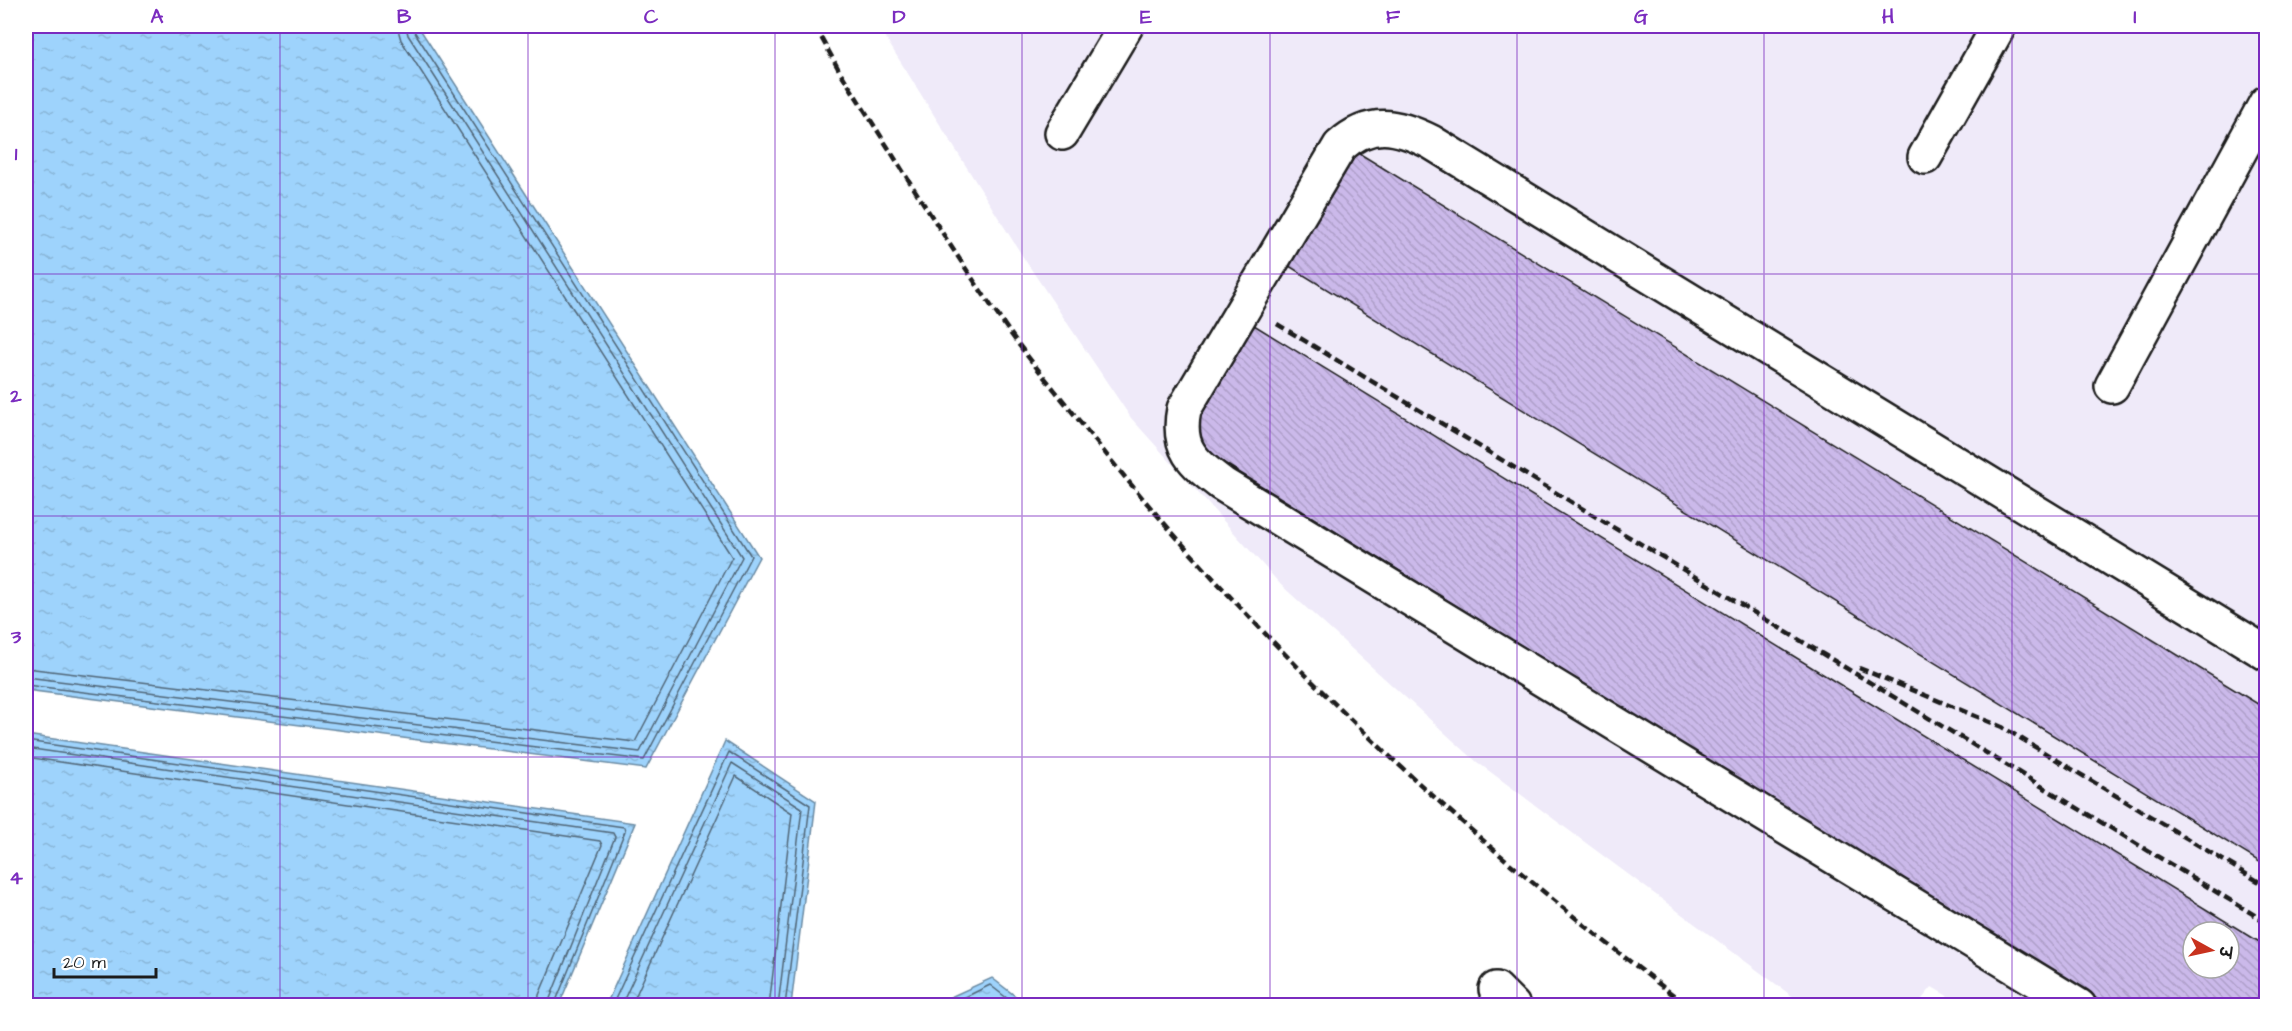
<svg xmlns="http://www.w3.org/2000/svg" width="2292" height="1031" viewBox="0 0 2292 1031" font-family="'Architects Daughter','Playpen Sans Deva',sans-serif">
	<defs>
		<pattern id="water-ripples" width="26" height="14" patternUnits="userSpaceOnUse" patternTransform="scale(1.5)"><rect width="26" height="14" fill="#9ed3fc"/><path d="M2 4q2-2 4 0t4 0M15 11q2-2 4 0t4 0" fill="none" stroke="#88b5d7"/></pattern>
		<pattern id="building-back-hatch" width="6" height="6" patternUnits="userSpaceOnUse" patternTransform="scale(1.5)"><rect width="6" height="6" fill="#cbb9ea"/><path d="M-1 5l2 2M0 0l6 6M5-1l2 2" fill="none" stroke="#ae9ec8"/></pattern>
	</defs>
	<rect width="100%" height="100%" fill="#fff"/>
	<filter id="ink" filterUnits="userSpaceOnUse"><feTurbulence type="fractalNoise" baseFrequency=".0167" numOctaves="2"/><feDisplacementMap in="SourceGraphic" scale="12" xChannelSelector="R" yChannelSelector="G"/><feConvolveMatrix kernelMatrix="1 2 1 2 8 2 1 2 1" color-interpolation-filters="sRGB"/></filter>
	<g filter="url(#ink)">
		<!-- built -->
		<path fill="#efeaf9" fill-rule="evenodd" d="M 878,26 L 2266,26 L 2266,1005 L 1963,1005 L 1932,987 L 1917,1005 L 1804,1005 L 1477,762 L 1281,585 L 1131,418 L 1025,260 ZM 2193,932 L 2229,932 L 2229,968 L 2193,968 Z"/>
		<!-- water -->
		<g fill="url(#water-ripples)" stroke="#6a8aa2" stroke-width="1.5">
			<path d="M 26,26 L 418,26 L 759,557 L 646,769 L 26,690 Z"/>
			<path d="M 26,735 L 635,823 L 559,1005 L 26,1005 Z"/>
			<path d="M 725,741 L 816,801 L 791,1005 L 606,1005 Z"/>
			<path d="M 992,978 L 1027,1005 L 933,1005 Z"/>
		</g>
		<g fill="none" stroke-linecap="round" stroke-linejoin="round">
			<!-- shore -->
			<g stroke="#506576" stroke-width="1.5">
				<path d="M 26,668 L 635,742 L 732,557 L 401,40 L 397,26"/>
				<path d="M 26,677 L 640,752 L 742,557 L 408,35 L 406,26"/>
				<path d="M 26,685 L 644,760 L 751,556 L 414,31 L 413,26"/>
				<path d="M 26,741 L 624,827 L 625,831 L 554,1006"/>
				<path d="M 26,748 L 613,833 L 615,837 L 547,1006"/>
				<path d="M 26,757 L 600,841 L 602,845 L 539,995 L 538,1006"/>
				<path d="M 612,1006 L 729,752 L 810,805 L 785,1006"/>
				<path d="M 621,1006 L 732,763 L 802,808 L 778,1006"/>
				<path d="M 631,1006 L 736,776 L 792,813 L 769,1006"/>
				<path d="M 947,1006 L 990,985 L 1017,1006"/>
			</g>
		</g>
		<!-- building -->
		<g fill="url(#building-back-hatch)" stroke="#1c1c1c" stroke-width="1.5" fill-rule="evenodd">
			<path d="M 1357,152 L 2266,709 L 2266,866 L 1289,266 Z"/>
			<path d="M 1254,325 L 2266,946 L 2266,1006 L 2108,1006 L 1185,439 ZM 2193,932 L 2229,932 L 2229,968 L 2193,968 Z"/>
		</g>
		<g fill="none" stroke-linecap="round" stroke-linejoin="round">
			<defs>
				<g id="minor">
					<path d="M 1062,133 L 1126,26"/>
					<path d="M 1925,157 L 1999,26"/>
					<path d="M 2112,386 L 2266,103"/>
					<path d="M 1496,989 L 1513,1006"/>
					<path d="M 2079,1006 L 1222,484 C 1193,462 1176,449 1184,409 L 1340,146 C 1370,119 1397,125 1431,142 L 2266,653"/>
				</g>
			</defs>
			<!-- minor casing -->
			<use href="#minor" stroke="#1c1c1c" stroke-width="38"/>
			<!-- minor -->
			<use href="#minor" stroke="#fff" stroke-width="33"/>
			<!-- rail -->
			<g stroke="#1c1c1c" stroke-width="4.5" stroke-dasharray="9 4.5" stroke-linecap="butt">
				<path d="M 815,26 L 839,70 C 894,156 947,244 1006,327 C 1029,360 1056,391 1081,423 C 1255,643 1464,837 1688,1006"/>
				<path d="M 1277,324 L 2266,922"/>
				<path d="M 1859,668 L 2002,727 L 2266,886"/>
			</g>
		</g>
	</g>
	<!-- grid -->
	<path fill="none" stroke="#7b2cbf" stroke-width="1.5" stroke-opacity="0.55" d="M 280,26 L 280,1006M 528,26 L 528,1006M 775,26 L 775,1006M 1022,26 L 1022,1006M 1270,26 L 1270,1006M 1517,26 L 1517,1006M 1764,26 L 1764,1006M 2012,26 L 2012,1006M 26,274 L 2266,274M 26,516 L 2266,516M 26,757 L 2266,757"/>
	<!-- margin -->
	<rect width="2292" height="1031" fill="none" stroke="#fff" stroke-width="66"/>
	<!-- north arrow -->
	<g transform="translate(2211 950) rotate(98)"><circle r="28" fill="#ffffff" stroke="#a4a4a4" stroke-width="1.5"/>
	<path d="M0-4.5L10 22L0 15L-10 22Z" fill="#c8321e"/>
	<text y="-9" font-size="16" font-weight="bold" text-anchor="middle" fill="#1c1c1c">उ</text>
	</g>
	<!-- scale -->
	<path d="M54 968v9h102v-9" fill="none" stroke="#1c1c1c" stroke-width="3"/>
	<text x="63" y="968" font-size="18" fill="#1c1c1c" stroke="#ffffff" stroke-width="4.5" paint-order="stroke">20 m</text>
	<rect x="33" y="33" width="2226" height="965" fill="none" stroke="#7b2cbf" stroke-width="2"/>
	<g font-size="20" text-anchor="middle" font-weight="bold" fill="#7b2cbf">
		<text x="157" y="23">A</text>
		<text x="404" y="23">B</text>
		<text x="651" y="23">C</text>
		<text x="899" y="23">D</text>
		<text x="1146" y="23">E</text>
		<text x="1393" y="23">F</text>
		<text x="1641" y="23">G</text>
		<text x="1888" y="23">H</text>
		<text x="2135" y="23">I</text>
		<text x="16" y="160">1</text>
		<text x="16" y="402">2</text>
		<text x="16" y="643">3</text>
		<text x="16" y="884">4</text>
	</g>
</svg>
